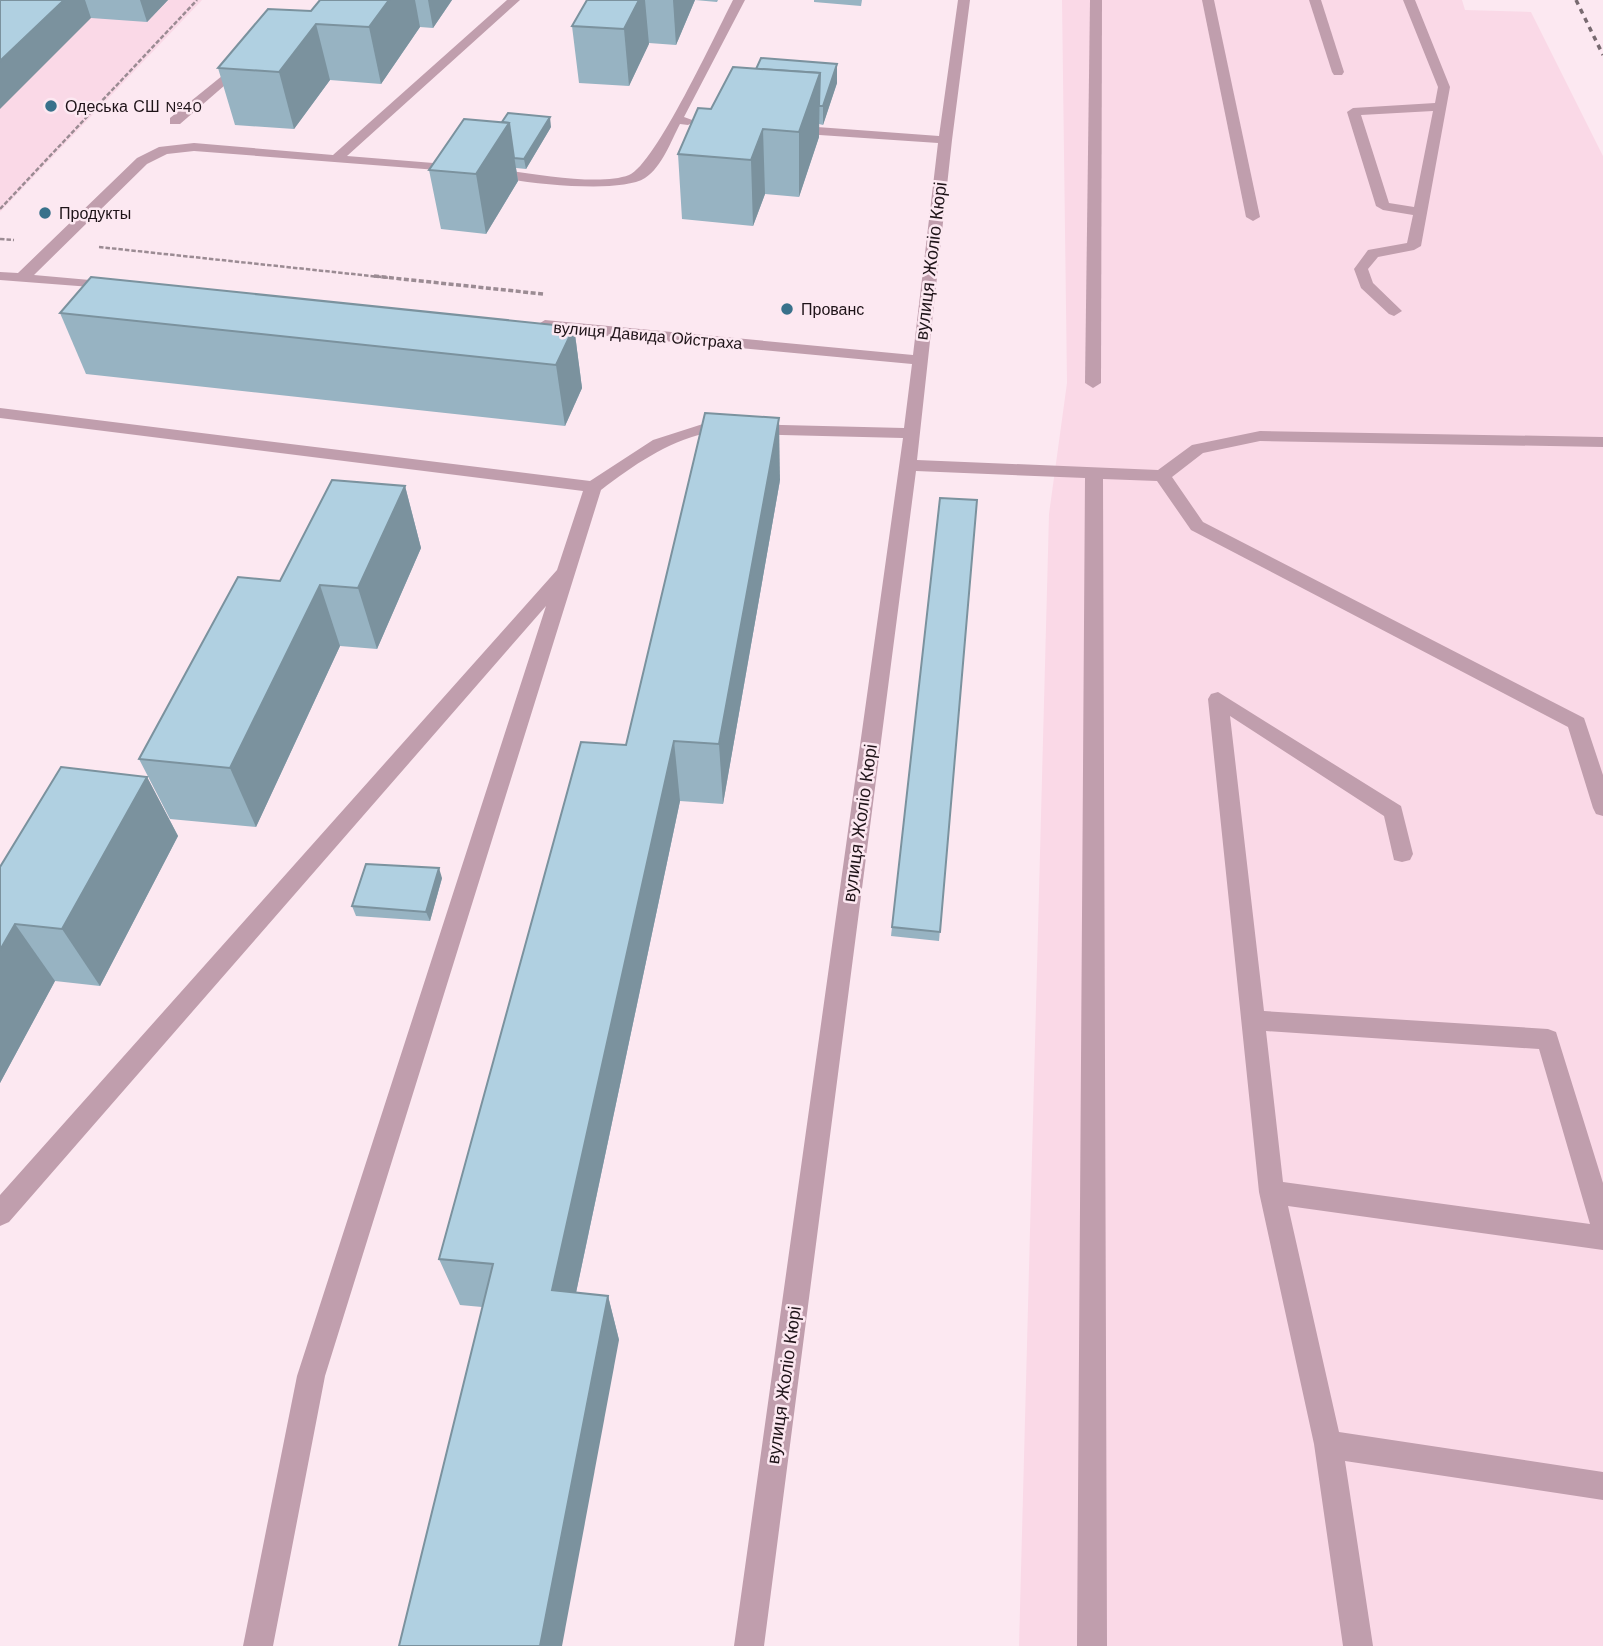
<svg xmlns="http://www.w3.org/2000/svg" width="1603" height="1646" viewBox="0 0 1603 1646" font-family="'Work Sans',sans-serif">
	<rect width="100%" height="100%" fill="#fce8f1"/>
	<!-- built -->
	<g fill="#fad9e7">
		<path d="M 0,0 L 202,0 L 0,212 Z"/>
		<path d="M 1062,0 L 1462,0 L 1465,10 L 1531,12 L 1603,156 L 1603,1646 L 1019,1646 L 1049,514 L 1067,383 Z"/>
	</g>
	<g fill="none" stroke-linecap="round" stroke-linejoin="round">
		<!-- path-far1 -->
		<g stroke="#9b8b93" stroke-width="2.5" stroke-dasharray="4.5 2" stroke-linecap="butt">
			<path d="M 0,209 L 197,0"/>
			<path d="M 0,239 L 14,240"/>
			<path d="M 99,247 L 390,278"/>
		</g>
		<!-- path -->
		<path stroke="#9b8b93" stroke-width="3.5" stroke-dasharray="5 2.5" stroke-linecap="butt" d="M 374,276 L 543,294"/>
		<!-- minor -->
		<g fill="#c09ead" fill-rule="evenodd">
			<path d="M 507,0 L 520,0 L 347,156 L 458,165 L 463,166 L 463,172 L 194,151 L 167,154 L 147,164 L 34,275 L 112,282 L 119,286 L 117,289 L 0,280 L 0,272 L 18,273 L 137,158 L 159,147 L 194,143 L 333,155 Z"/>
			<path d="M 733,0 L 745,0 L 684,117 L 695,121 L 688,125 L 680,124 C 671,141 662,167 645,178 C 618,195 517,182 485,175 L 483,172 L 490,168 C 525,172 598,187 629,175 C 655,165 717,31 733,0 Z"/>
			<path d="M 958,0 L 970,0 L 952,140 L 917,460 L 1158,470 L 1192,445 L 1260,431 L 1603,437 L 1603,447 L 1260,441 L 1203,453 L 1172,477 L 1203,522 L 1584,718 L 1603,775 L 1603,816 L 1596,814 L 1593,808 L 1568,727 L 1191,530 L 1157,481 L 1103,479 L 1107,1646 L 1077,1646 L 1085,478 L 916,471 L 764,1646 L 734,1646 L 903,438 L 706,433 C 665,443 634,465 601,490 L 325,1376 L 273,1646 L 243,1646 L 297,1376 L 546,606 L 9,1222 L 0,1226 L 0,1195 L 557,570 L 583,491 L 0,418 L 0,408 L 590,481 L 653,440 L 706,423 L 904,428 L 912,364 L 545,330 L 537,325 L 545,320 L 913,355 L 938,143 L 790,133 L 783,129 L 790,125 L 939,136 Z"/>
			<path d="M 1090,0 L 1102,0 L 1101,383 L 1093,388 L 1085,383 Z"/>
			<path d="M 1202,0 L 1214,0 L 1260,217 L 1253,221 L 1246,217 Z"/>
			<path d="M 1309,0 L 1321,0 L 1344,72 L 1342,75 L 1334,75 L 1332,72 Z"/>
			<path d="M 1403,0 L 1415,0 L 1450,87 L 1421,246 L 1414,250 L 1378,257 L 1368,269 L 1373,283 L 1402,311 L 1394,316 L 1389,314 L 1361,288 L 1354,269 L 1368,250 L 1407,243 L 1413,215 L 1383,210 L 1376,206 L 1347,112 L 1353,108 L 1435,103 L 1438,87 ZM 1433,111 L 1414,207 L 1389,203 L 1361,115 Z"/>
			<path d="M 243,59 L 249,63 L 247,66 L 180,124 L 170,124 L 170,118 Z"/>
			<path d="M 1218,692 L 1401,806 L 1413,854 L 1410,860 L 1402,862 L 1394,860 L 1384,816 L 1230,716 L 1264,1011 L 1548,1029 L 1556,1032 L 1603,1183 L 1603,1250 L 1288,1206 L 1339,1432 L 1603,1472 L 1603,1500 L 1345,1461 L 1373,1646 L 1343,1646 L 1314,1444 L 1259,1192 L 1208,699 L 1211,694 ZM 1266,1031 L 1539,1049 L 1590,1224 L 1283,1182 Z"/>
		</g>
		<!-- rail -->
		<path stroke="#786a70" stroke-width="3.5" stroke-dasharray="5 5" stroke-linecap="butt" d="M 1576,0 L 1603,55"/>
	</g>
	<!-- wall -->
	<g fill="#97b3c2">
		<path d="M 0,0 L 168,0 L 147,22 L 91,18 Z"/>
		<path d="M 320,0 L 452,0 L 433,28 L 420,27 L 381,84 L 330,80 L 294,129 L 235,125 L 218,68 L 311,11 Z"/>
		<path d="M 587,0 L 718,0 L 717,2 L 695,0 L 676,45 L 649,43 L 629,86 L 579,83 L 572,26 Z"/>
		<path d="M 814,0 L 862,0 L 861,6 L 814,2 Z"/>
		<path d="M 837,64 L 837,83 L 823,125 L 819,124 L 819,137 L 799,197 L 765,194 L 753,226 L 682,219 L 678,154 L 711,109 L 756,69 Z"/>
		<path d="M 551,127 L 526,169 L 516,168 L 518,181 L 486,234 L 441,229 L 429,170 Z"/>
		<path d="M 60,313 L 574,327 L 582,388 L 565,426 L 86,374 Z"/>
		<path d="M 780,480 L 723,804 L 680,801 L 576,1293 L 608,1296 L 619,1340 L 482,1307 L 460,1305 L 439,1259 L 626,745 Z"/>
		<path d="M 405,486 L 421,548 L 377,649 L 340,646 L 256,827 L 170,819 L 139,759 L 280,581 Z"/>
		<path d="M 940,498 L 977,500 L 939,941 L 891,936 Z"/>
		<path d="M 147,777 L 178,836 L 100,986 L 55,981 L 0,1083 L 0,867 Z"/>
		<path d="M 442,878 L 430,921 L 356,916 L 352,906 Z"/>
	</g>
	<!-- shaded-wall -->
	<g fill="#7b929e">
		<path d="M 64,0 L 85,0 L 91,18 L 0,109 L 0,61 Z"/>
		<path d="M 140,0 L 168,0 L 147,22 Z"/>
		<path d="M 389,0 L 415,0 L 420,27 L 381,84 L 369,27 Z"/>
		<path d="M 428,0 L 452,0 L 433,28 Z"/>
		<path d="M 639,0 L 645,0 L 649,44 L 629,86 L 624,29 Z"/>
		<path d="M 673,0 L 695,0 L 676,45 Z"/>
		<path d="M 316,24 L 330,80 L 294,129 L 279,72 Z"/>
		<path d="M 837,64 L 837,83 L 823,125 L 823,106 Z"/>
		<path d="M 820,73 L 819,137 L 799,197 L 799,132 Z"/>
		<path d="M 550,117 L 551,127 L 526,169 L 524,159 Z"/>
		<path d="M 509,123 L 518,181 L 486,234 L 476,174 Z"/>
		<path d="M 763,129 L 765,194 L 753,226 L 751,160 Z"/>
		<path d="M 574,327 L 582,388 L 565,426 L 556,365 Z"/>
		<path d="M 779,418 L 780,480 L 723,804 L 719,744 Z"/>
		<path d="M 405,486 L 421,548 L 377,649 L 358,588 Z"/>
		<path d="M 320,585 L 340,646 L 256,827 L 230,768 Z"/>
		<path d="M 674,741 L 680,801 L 567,1335 L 552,1290 Z"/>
		<path d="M 147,777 L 178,836 L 100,986 L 62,929 Z"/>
		<path d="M 439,868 L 442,878 L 430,921 L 426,912 Z"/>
		<path d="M 15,924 L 55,981 L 0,1083 L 0,950 Z"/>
		<path d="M 608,1296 L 619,1340 L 562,1646 L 540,1646 Z"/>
	</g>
	<!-- building -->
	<g fill="#b0d0e1" stroke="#7b929e" stroke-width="2">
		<path d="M 0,0 L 64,0 L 0,61 Z"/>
		<path d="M 320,0 L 389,0 L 369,27 L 316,24 L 279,72 L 218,68 L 268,9 L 311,11 Z"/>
		<path d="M 587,0 L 639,0 L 624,29 L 572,26 Z"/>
		<path d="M 761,58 L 837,64 L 823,106 L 819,106 L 820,73 L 756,69 Z"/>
		<path d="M 733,67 L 820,73 L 799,132 L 763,129 L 751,160 L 678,154 L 698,108 L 711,109 Z"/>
		<path d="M 508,113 L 550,117 L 524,159 L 514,158 L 509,123 L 502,122 Z"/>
		<path d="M 464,119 L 509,123 L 476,174 L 429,170 Z"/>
		<path d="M 91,277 L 574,327 L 556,365 L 60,313 Z"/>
		<path d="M 705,413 L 779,418 L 719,744 L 674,741 L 552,1290 L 608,1296 L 540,1646 L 399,1646 L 493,1264 L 439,1259 L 581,742 L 626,745 Z"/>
		<path d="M 332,480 L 405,486 L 358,588 L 320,585 L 230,768 L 139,759 L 238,577 L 280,581 Z"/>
		<path d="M 940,498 L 977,500 L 940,932 L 892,927 Z"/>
		<path d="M 61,767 L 147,777 L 62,929 L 15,924 L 0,950 L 0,867 Z"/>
		<path d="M 366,864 L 439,868 L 426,912 L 352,906 Z"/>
	</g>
	<!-- markers -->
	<g fill="#38718b" stroke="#fce8f1" stroke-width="2.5">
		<circle cx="51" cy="106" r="7"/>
		<circle cx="45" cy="213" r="7"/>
		<circle cx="787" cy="309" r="7"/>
	</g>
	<g text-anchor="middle" stroke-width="5" stroke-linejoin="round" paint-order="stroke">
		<!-- far-poi labels -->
		<g font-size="16" fill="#1e1318" stroke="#fce8f1" text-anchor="start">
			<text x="65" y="112">Одеська СШ №40</text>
			<text x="59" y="219">Продукты</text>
			<text x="801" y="315">Прованс</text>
		</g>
		<!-- far-street labels -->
		<g font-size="16" fill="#1e1318" stroke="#fce8f1">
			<text transform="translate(648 335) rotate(5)" y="6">вулиця Давида Ойстраха</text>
		</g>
		<!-- street labels -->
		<g font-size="18" fill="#1e1318" stroke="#fce8f1">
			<text transform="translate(931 261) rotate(-83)" y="6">вулиця Жоліо Кюрі</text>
			<text transform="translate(860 823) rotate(-82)" y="6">вулиця Жоліо Кюрі</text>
			<text transform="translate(784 1385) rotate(-82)" y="6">вулиця Жоліо Кюрі</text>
		</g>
	</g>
</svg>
